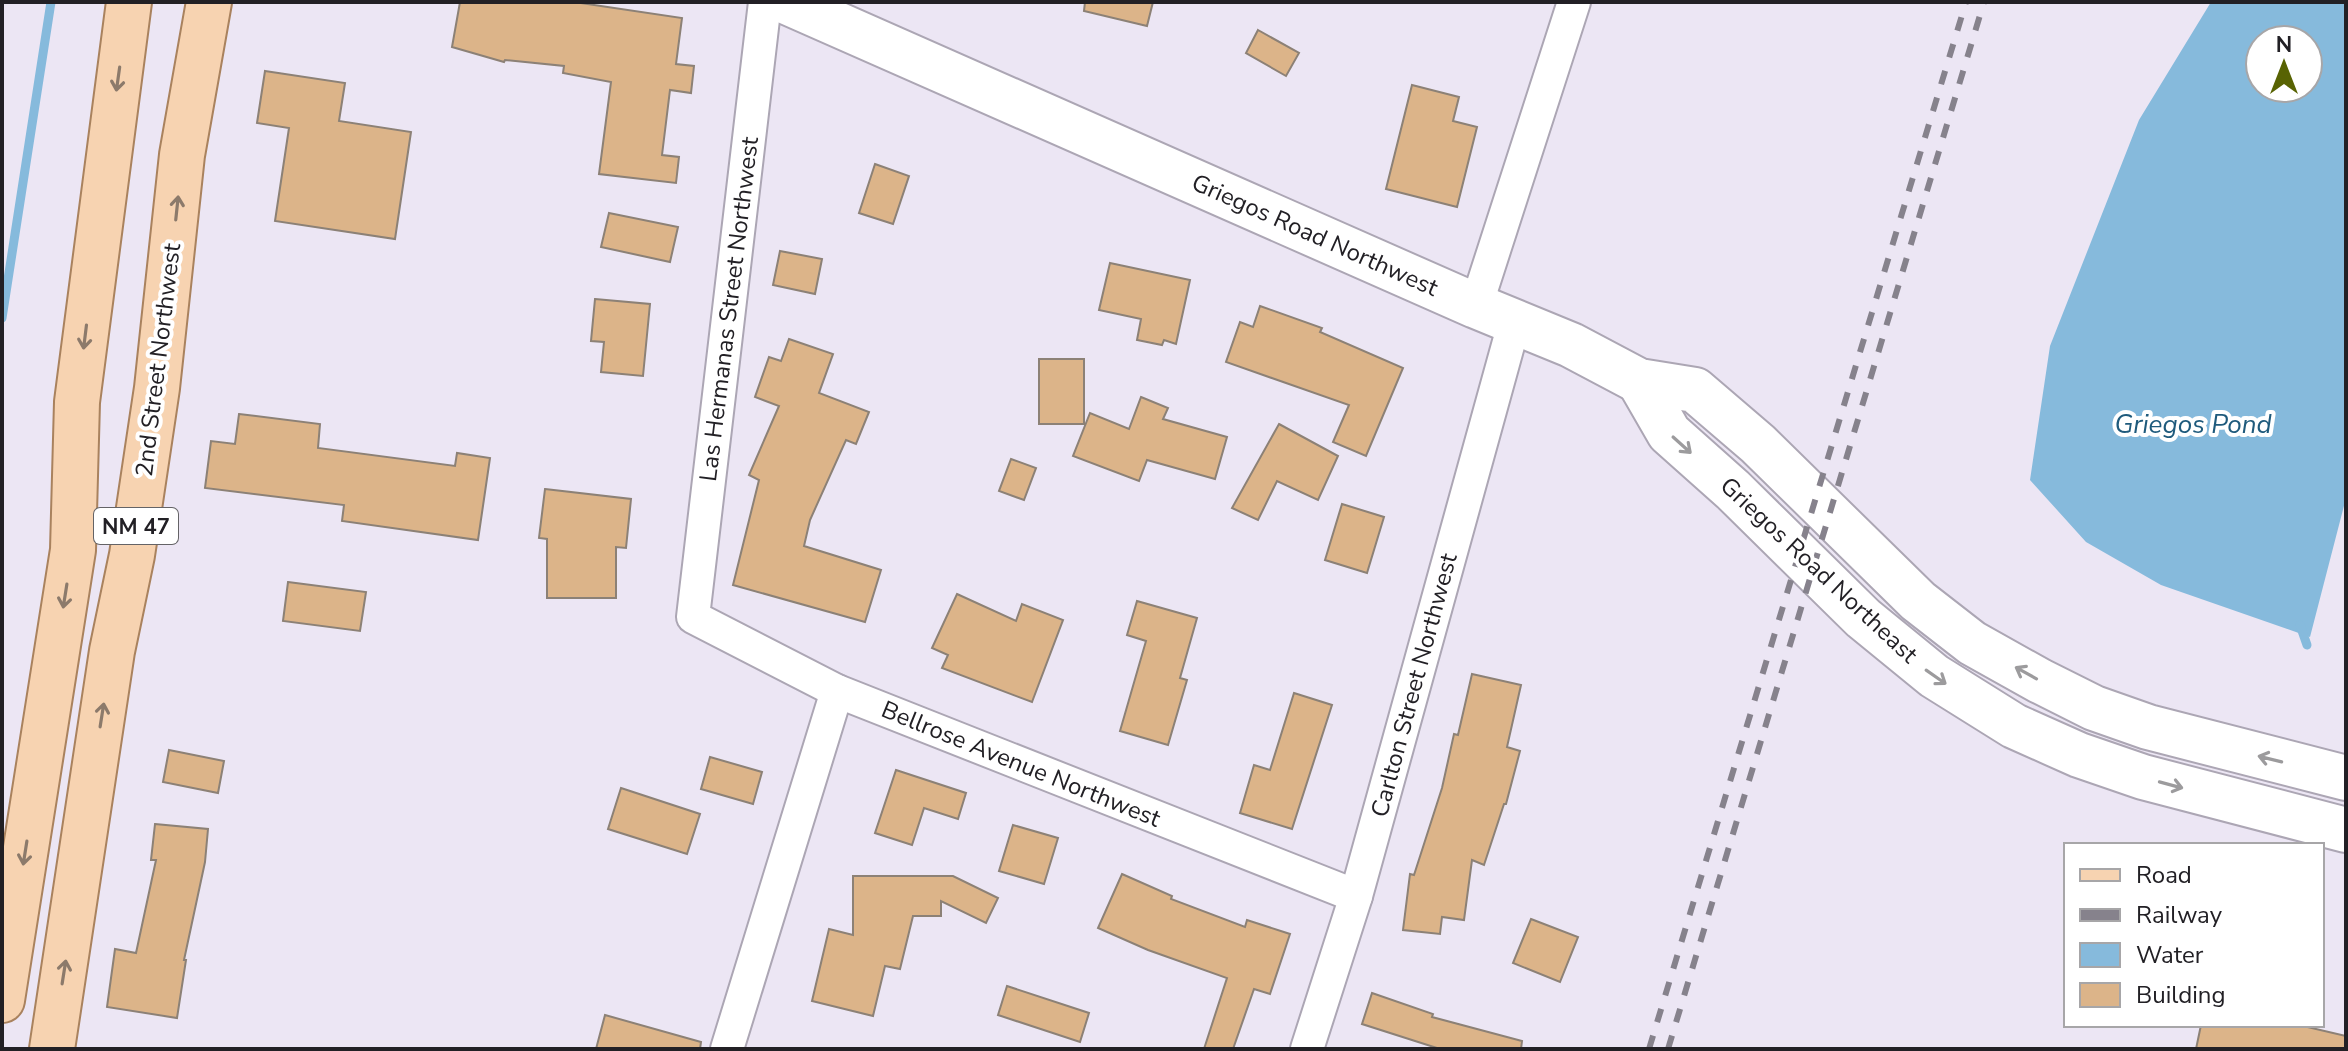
<svg xmlns="http://www.w3.org/2000/svg" width="2348" height="1051" viewBox="0 0 2348 1051" font-family="'Nunito Sans',sans-serif">
	<rect width="100%" height="100%" fill="#ece6f4"/>
	<!-- water -->
	<path fill="#86badc" fill-rule="evenodd" d="M 2211,2 L 2346,2 L 2346,498 L 2310,637 L 2161,585 L 2086,542 L 2030,480 L 2050,346 L 2139,120 ZM 2260,40 L 2308,40 L 2308,88 L 2260,88 Z"/>
	<g fill="none" stroke-linecap="round" stroke-linejoin="round">
		<!-- stream -->
		<g stroke="#86badc" stroke-width="9">
			<path d="M 2,318 L 51,2"/>
			<path d="M 2300,625 L 2307,645"/>
		</g>
	</g>
	<!-- building -->
	<g fill="#dcb489" stroke="#8c8176" stroke-width="2">
		<path d="M 460,2 L 574,2 L 682,18 L 676,64 L 694,66 L 691,93 L 670,90 L 662,155 L 679,157 L 676,183 L 599,174 L 611,82 L 563,73 L 564,66 L 505,60 L 504,62 L 452,47 Z"/>
		<path d="M 1085,2 L 1153,2 L 1147,26 L 1084,11 Z"/>
		<path d="M 1258,30 L 1299,53 L 1286,76 L 1246,53 Z"/>
		<path d="M 265,71 L 345,83 L 339,121 L 411,132 L 395,239 L 275,221 L 289,128 L 257,123 Z"/>
		<path d="M 1412,85 L 1459,97 L 1453,121 L 1477,127 L 1457,207 L 1386,189 Z"/>
		<path d="M 875,164 L 909,176 L 893,224 L 859,213 Z"/>
		<path d="M 609,213 L 678,227 L 670,262 L 601,247 Z"/>
		<path d="M 780,251 L 822,259 L 815,294 L 773,285 Z"/>
		<path d="M 1110,263 L 1190,280 L 1176,344 L 1164,340 L 1162,345 L 1137,340 L 1141,319 L 1099,310 Z"/>
		<path d="M 595,299 L 650,304 L 643,376 L 601,372 L 604,342 L 591,341 Z"/>
		<path d="M 1260,306 L 1322,328 L 1320,332 L 1403,368 L 1366,456 L 1333,442 L 1349,405 L 1226,362 L 1240,322 L 1253,327 Z"/>
		<path d="M 789,339 L 833,354 L 819,393 L 869,412 L 856,444 L 846,440 L 810,520 L 804,546 L 881,570 L 865,622 L 733,585 L 759,480 L 749,475 L 779,406 L 755,397 L 769,357 L 781,361 Z"/>
		<rect x="1039" y="359" width="45" height="65"/>
		<path d="M 1141,397 L 1168,408 L 1163,419 L 1227,437 L 1215,479 L 1147,460 L 1139,481 L 1073,456 L 1090,413 L 1129,429 Z"/>
		<path d="M 239,414 L 320,424 L 318,448 L 455,466 L 457,453 L 490,458 L 478,540 L 342,521 L 344,505 L 205,488 L 211,441 L 235,444 Z"/>
		<path d="M 1279,424 L 1338,456 L 1318,500 L 1277,481 L 1258,520 L 1232,508 Z"/>
		<path d="M 1011,459 L 1036,468 L 1024,500 L 999,491 Z"/>
		<path d="M 545,489 L 631,499 L 626,548 L 616,547 L 616,598 L 547,598 L 547,539 L 539,538 Z"/>
		<path d="M 1342,504 L 1384,517 L 1367,573 L 1325,560 Z"/>
		<path d="M 288,582 L 366,592 L 360,631 L 283,621 Z"/>
		<path d="M 957,594 L 1016,621 L 1022,604 L 1063,620 L 1032,702 L 942,668 L 948,655 L 932,648 Z"/>
		<path d="M 1137,601 L 1197,618 L 1180,678 L 1187,680 L 1168,745 L 1120,731 L 1146,641 L 1127,635 Z"/>
		<path d="M 1472,674 L 1521,685 L 1507,747 L 1520,751 L 1506,804 L 1504,804 L 1484,865 L 1472,860 L 1464,920 L 1442,917 L 1440,934 L 1403,930 L 1410,874 L 1414,875 L 1442,788 L 1454,734 L 1458,735 Z"/>
		<path d="M 1294,693 L 1332,705 L 1292,829 L 1240,813 L 1254,765 L 1270,770 Z"/>
		<path d="M 169,750 L 224,761 L 218,793 L 163,782 Z"/>
		<path d="M 710,757 L 762,772 L 753,804 L 701,789 Z"/>
		<path d="M 896,770 L 966,793 L 958,819 L 924,808 L 912,845 L 875,833 Z"/>
		<path d="M 621,788 L 700,814 L 687,854 L 608,829 Z"/>
		<path d="M 155,824 L 208,829 L 205,862 L 184,960 L 186,960 L 177,1018 L 107,1007 L 115,949 L 136,953 L 156,860 L 151,860 Z"/>
		<path d="M 1013,825 L 1058,838 L 1044,884 L 999,871 Z"/>
		<path d="M 1122,874 L 1172,896 L 1171,899 L 1245,927 L 1247,920 L 1290,934 L 1270,994 L 1254,989 L 1233,1049 L 1204,1049 L 1227,978 L 1148,950 L 1098,928 Z"/>
		<path d="M 853,876 L 953,876 L 998,898 L 986,923 L 941,901 L 941,916 L 913,916 L 900,969 L 885,966 L 873,1016 L 812,1001 L 829,929 L 853,935 Z"/>
		<path d="M 1531,919 L 1578,937 L 1560,982 L 1513,963 Z"/>
		<path d="M 1007,986 L 1089,1013 L 1080,1042 L 998,1015 Z"/>
		<path d="M 1372,993 L 1433,1014 L 1432,1017 L 1522,1041 L 1521,1049 L 1440,1049 L 1362,1024 Z"/>
		<path d="M 605,1015 L 701,1042 L 700,1049 L 596,1049 Z"/>
		<path d="M 2201,1025 L 2299,1025 L 2346,1036 L 2346,1049 L 2196,1049 Z"/>
	</g>
	<g fill="none" stroke-linecap="round" stroke-linejoin="round">
		<defs>
			<g id="street">
				<path d="M 765,2 L 693,617 L 837,691 L 1356,896"/>
				<path d="M 1476,306 L 1574,2"/>
				<path d="M 727,1049 L 837,691"/>
				<path d="M 1307,1049 L 1356,896 L 1515,320"/>
			</g>
			<g id="secondary">
				<path d="M 787,2 L 1476,306 L 1571,345 L 1639,381 L 1695,390 L 1758,444 L 1918,601 L 1972,643 L 2040,681 L 2094,708 L 2148,727 L 2346,778"/>
				<path d="M 1639,381 L 1669,433 L 1733,490 L 1863,618 L 1934,676 L 2014,726 L 2079,755 L 2143,777 L 2346,830"/>
			</g>
			<g id="primary">
				<path d="M 2,1000 L 73,550 L 77,402 L 129,2"/>
				<path d="M 52,1049 L 112,651 L 132,555 L 157,388 L 182,155 L 209,2"/>
			</g>
		</defs>
		<!-- street casing -->
		<use href="#street" stroke="#aca6b4" stroke-width="36"/>
		<!-- secondary casing -->
		<use href="#secondary" stroke="#aca6b4" stroke-width="48"/>
		<!-- primary casing -->
		<use href="#primary" stroke="#a9825e" stroke-width="48"/>
		<!-- street -->
		<use href="#street" stroke="#fff" stroke-width="32"/>
		<!-- secondary -->
		<use href="#secondary" stroke="#fff" stroke-width="44"/>
		<!-- primary -->
		<use href="#primary" stroke="#f7d3b1" stroke-width="44"/>
		<!-- rail -->
		<g stroke="#86828c" stroke-width="6" stroke-dasharray="14 14" stroke-linecap="butt">
			<path d="M 1649,1049 L 1966,2"/>
			<path d="M 1668,1049 L 1984,2"/>
		</g>
	</g>
	<!-- one-way arrows -->
	<defs><path id="oneway-shaft" d="M-6 0H5M1.5-3L5.5 0L1.5 3" fill="none" stroke-width="1.6" stroke-linecap="round" stroke-linejoin="round" transform="scale(2)"/></defs>
	<g stroke="#8c7a6b">
		<use href="#oneway-shaft" transform="translate(118 79) rotate(98)"/>
		<use href="#oneway-shaft" transform="translate(177 208) rotate(-84)"/>
		<use href="#oneway-shaft" transform="translate(85 337) rotate(97)"/>
		<use href="#oneway-shaft" transform="translate(65 596) rotate(99)"/>
		<use href="#oneway-shaft" transform="translate(102 715) rotate(-81)"/>
		<use href="#oneway-shaft" transform="translate(25 853) rotate(99)"/>
		<use href="#oneway-shaft" transform="translate(64 972) rotate(-81)"/>
	</g>
	<g stroke="#9c9b9d">
		<use href="#oneway-shaft" transform="translate(1682 445) rotate(42)"/>
		<use href="#oneway-shaft" transform="translate(2026 673) rotate(-151)"/>
		<use href="#oneway-shaft" transform="translate(1936 677) rotate(35)"/>
		<use href="#oneway-shaft" transform="translate(2270 759) rotate(-166)"/>
		<use href="#oneway-shaft" transform="translate(2171 785) rotate(15)"/>
	</g>
	<g text-anchor="middle" stroke-width="8" stroke-linejoin="round" paint-order="stroke">
		<!-- shield labels -->
		<rect fill="#fff" stroke="#646366" stroke-width="2" x="94" y="508" width="84" height="36" rx="6"/>
		<g font-size="22" font-weight="bold" fill="#222025">
			<text x="136" y="534">NM 47</text>
		</g>
		<!-- street labels -->
		<g font-size="24" fill="#222025" stroke="#fff">
			<text transform="translate(1315 235) rotate(24)" y="8">Griegos Road Northwest</text>
			<text transform="translate(729 309) rotate(-83)" y="8">Las Hermanas Street Northwest</text>
			<text transform="translate(158 360) rotate(-83)" y="8">2nd Street Northwest</text>
			<text transform="translate(1819 570) rotate(43)" y="8">Griegos Road Northeast</text>
			<text transform="translate(1414 685) rotate(-75)" y="8">Carlton Street Northwest</text>
			<text transform="translate(1021 764) rotate(22)" y="8">Bellrose Avenue Northwest</text>
		</g>
		<!-- water labels -->
		<g font-size="26" font-style="italic" fill="#1e5a7c" stroke="#fff">
			<text x="2193" y="433">Griegos Pond</text>
		</g>
	</g>
	<!-- border -->
	<rect width="2348" height="1051" fill="none" stroke="#222025" stroke-width="8"/>
	<!-- legend -->
	<rect x="2064" y="843" width="260" height="184" fill="#ffffff" stroke="#a7a6a8" stroke-width="2"/>
	<rect x="2080" y="869" width="40" height="12" fill="#f7d3b1" stroke="#a7a6a8" stroke-width="2"/>
	<text x="2136" y="883" font-size="24" fill="#222025">Road</text>
	<rect x="2080" y="909" width="40" height="12" fill="#86828c" stroke="#a7a6a8" stroke-width="2"/>
	<text x="2136" y="923" font-size="24" fill="#222025">Railway</text>
	<rect x="2080" y="943" width="40" height="24" fill="#86badc" stroke="#a7a6a8" stroke-width="2"/>
	<text x="2136" y="963" font-size="24" fill="#222025">Water</text>
	<rect x="2080" y="983" width="40" height="24" fill="#dcb489" stroke="#a7a6a8" stroke-width="2"/>
	<text x="2136" y="1003" font-size="24" fill="#222025">Building</text>
	<!-- north arrow -->
	<g transform="translate(2284 64)"><circle r="38" fill="#ffffff" stroke="#a7a6a8" stroke-width="2"/>
	<path d="M0-6L14 30L0 20L-14 30Z" fill="#586303"/>
	<text y="-12" font-size="22" font-weight="bold" text-anchor="middle" fill="#222025">N</text>
	</g>
</svg>
